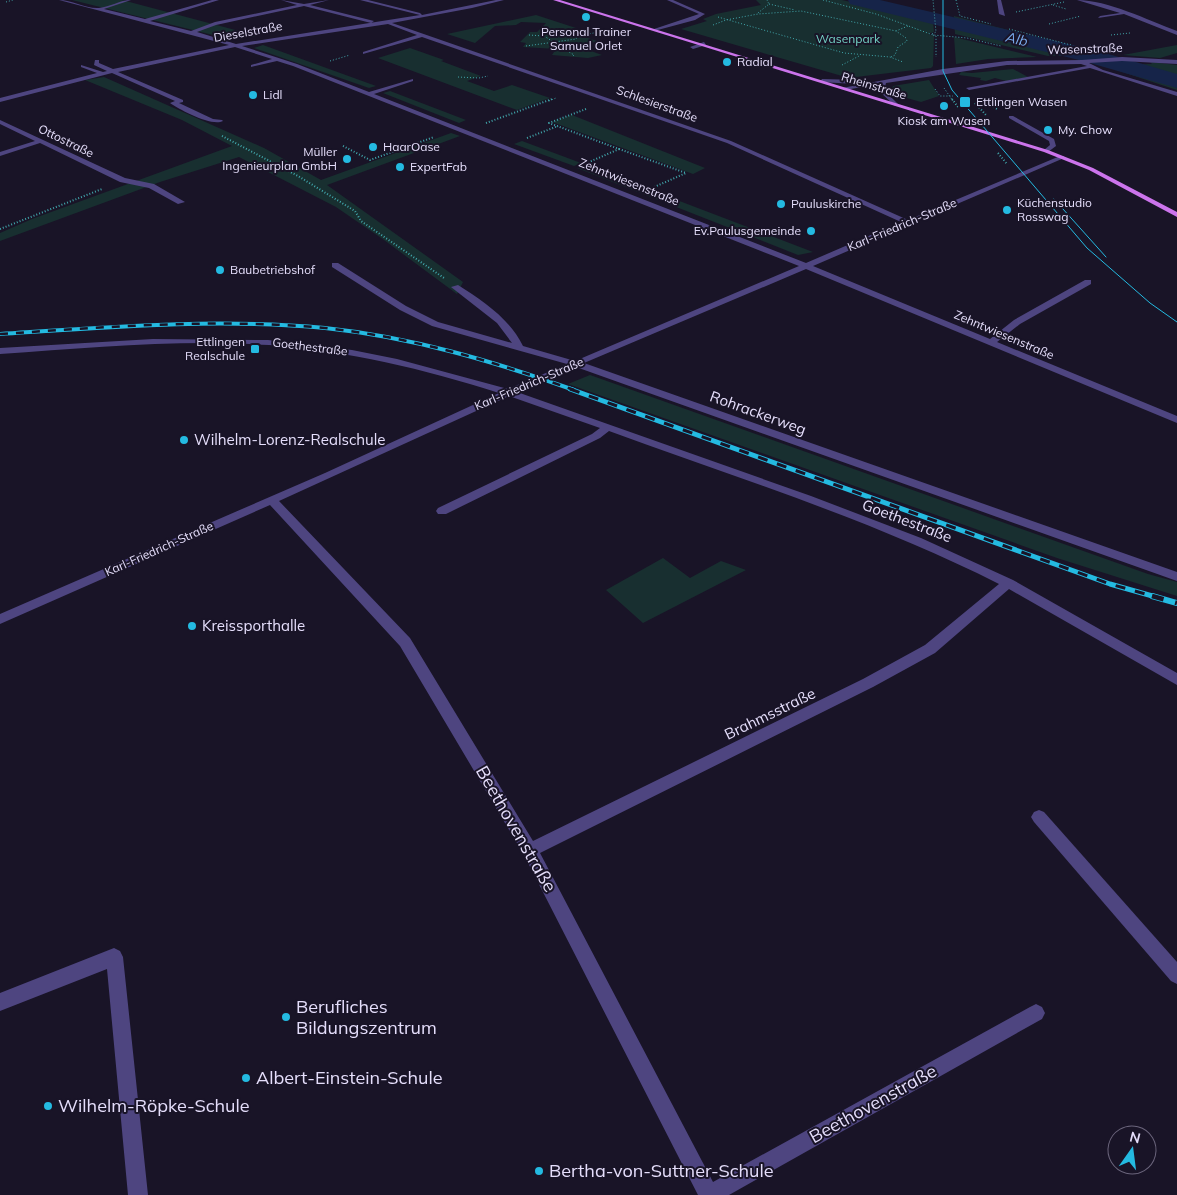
<svg xmlns="http://www.w3.org/2000/svg" width="1177" height="1195" viewBox="0 0 1177 1195" font-family="Mulish,sans-serif">
	<rect width="100%" height="100%" fill="#191427"/>
	<!-- green -->
	<g fill="#182f30">
		<path d="M 72,0 L 122,0 L 258,36 L 229,39 Z"/>
		<path d="M 756,0 L 842,0 L 933,21 L 934,32 L 928,34 L 934,36 L 933,66 L 931,68 L 856,77 L 842,76 L 681,29 L 707,21 L 703,19 L 716,14 L 761,5 Z"/>
		<path d="M 536,15 L 576,28 L 567,31 L 597,41 L 580,47 L 602,55 L 588,58 L 552,55 L 556,49 L 523,47 L 526,43 L 520,42 L 530,32 L 537,32 L 546,23 L 521,22 L 516,25 L 495,26 L 475,43 L 447,34 Z"/>
		<path d="M 954,16 L 1106,55 L 1048,56 L 955,34 Z"/>
		<path d="M 954,37 L 1037,57 L 988,59 L 956,64 Z"/>
		<path d="M 263,45 L 376,86 L 369,88 L 254,48 Z"/>
		<path d="M 1177,45 L 1177,53 L 1160,58 L 1123,55 Z"/>
		<path d="M 410,48 L 444,60 L 441,61 L 481,76 L 467,81 L 494,91 L 512,85 L 550,98 L 517,110 L 378,58 Z"/>
		<path d="M 1150,62 L 1177,65 L 1177,90 L 1107,67 L 1110,65 L 1152,64 Z"/>
		<path d="M 1013,69 L 1028,77 L 1006,81 L 995,78 L 986,81 L 980,80 L 981,78 L 959,75 L 961,72 L 972,73 Z"/>
		<path d="M 104,77 L 264,148 L 321,180 L 451,133 L 460,136 L 327,185 L 463,282 L 457,294 L 384,240 L 336,207 L 239,157 L 160,182 L 0,241 L 0,233 L 32,219 L 232,146 L 182,120 L 85,80 Z"/>
		<path d="M 929,80 L 939,96 L 921,102 L 896,95 L 891,90 L 893,86 Z"/>
		<path d="M 390,91 L 466,120 L 459,123 L 383,93 Z"/>
		<path d="M 572,115 L 705,168 L 693,174 L 552,122 Z"/>
		<path d="M 522,141 L 581,163 L 574,166 L 514,144 Z"/>
		<path d="M 585,165 L 813,252 L 798,255 L 577,168 Z"/>
		<path d="M 590,375 L 1148,574 L 1177,582 L 1177,596 L 1057,558 L 568,384 Z"/>
		<path d="M 663,558 L 690,578 L 721,561 L 746,570 L 643,623 L 606,590 Z"/>
	</g>
	<g fill="none" stroke-linecap="round" stroke-linejoin="round">
		<!-- river -->
		<path fill="#162449" fill-rule="evenodd" d="M 848,0 L 880,0 L 1098,51 L 1177,74 L 1177,88 L 1083,61 L 850,4 Z"/>
		<!-- path-far1 -->
		<g stroke="#41a7ac" stroke-width="1" stroke-dasharray="1 2" stroke-linecap="butt">
			<path d="M 823,0 L 876,14 L 933,35 L 967,38 L 1001,46"/>
			<path d="M 956,0 L 960,16 L 991,24"/>
			<path d="M 6,2 L 13,0"/>
			<path d="M 769,4 L 795,10"/>
			<path d="M 1053,5 L 1066,9"/>
			<path d="M 1016,12 L 1064,2"/>
			<path d="M 758,13 L 769,4 L 767,0"/>
			<path d="M 718,17 L 844,53 L 890,57 L 903,62"/>
			<path d="M 1049,24 L 1081,16"/>
			<path d="M 713,25 L 726,20 L 758,14 L 801,11 L 896,31"/>
			<path d="M 1009,29 L 1071,45"/>
			<path d="M 932,34 L 936,32 L 933,0"/>
			<path d="M 529,35 L 544,36 L 574,55 L 572,57"/>
			<path d="M 933,35 L 936,36 L 936,57"/>
			<path d="M 1111,35 L 1130,33"/>
			<path d="M 526,46 L 576,39 L 578,36 L 604,31"/>
			<path d="M 891,57 L 895,55 L 898,47 L 907,41 L 906,38 L 896,31 L 908,26"/>
			<path d="M 330,61 L 350,55"/>
			<path d="M 842,65 L 859,56"/>
			<path d="M 458,77 L 479,78 L 488,76"/>
			<path d="M 944,88 L 953,101"/>
			<path d="M 935,89 L 940,96 L 953,96"/>
			<path d="M 549,101 L 556,98"/>
		</g>
		<!-- path -->
		<g stroke="#41a7ac" stroke-width="2" stroke-dasharray="1 2" stroke-linecap="butt">
			<path d="M 952,99 L 958,107"/>
			<path d="M 983,101 L 997,109"/>
			<path d="M 975,103 L 986,115"/>
			<path d="M 586,109 L 549,123 L 619,149 L 587,163"/>
			<path d="M 486,123 L 552,99"/>
			<path d="M 222,136 L 298,176 L 355,211 L 361,221 L 444,278"/>
			<path d="M 527,138 L 558,126"/>
			<path d="M 343,146 L 370,160 L 434,137"/>
			<path d="M 619,149 L 686,173 L 652,188"/>
			<path d="M 998,153 L 1007,164"/>
			<path d="M 0,229 L 102,189"/>
		</g>
		<!-- minor -->
		<g fill="#4e4580" fill-rule="evenodd">
			<path d="M 59,0 C 72,0 86,9 99,8 C 110,7 120,0 131,0 L 104,9 L 145,19 L 212,0 L 219,0 L 150,21 L 191,31 L 215,22 L 297,5 L 281,0 L 304,4 L 329,0 L 310,5 L 374,21 L 371,23 L 304,6 L 216,25 L 197,32 L 236,44 L 420,15 L 360,0 L 368,0 L 420,13 L 422,15 L 496,0 L 504,0 L 472,8 L 392,23 L 731,141 L 908,220 L 1060,156 L 1064,156 L 1064,158 L 813,266 L 990,339 L 1014,320 L 1085,280 L 1091,280 L 1091,284 L 1020,324 L 997,342 L 1177,416 L 1177,423 L 806,269 L 584,363 L 1177,572 L 1177,581 L 576,367 L 517,392 L 811,496 L 921,538 L 1013,580 L 1177,673 L 1177,685 L 1009,589 L 935,653 L 873,687 L 540,853 L 713,1182 L 1030,1007 L 1036,1004 L 1042,1007 L 1045,1013 L 1042,1019 L 729,1195 L 698,1195 L 524,855 L 400,646 L 270,505 L 0,624 L 0,614 L 325,473 L 499,393 C 424,369 348,351 269,345 C 180,339 89,348 0,354 L 0,348 L 153,339 L 268,340 L 352,350 L 397,359 L 508,389 L 567,364 L 432,326 L 400,310 L 332,267 L 332,263 L 338,263 L 406,306 L 438,322 L 512,343 L 497,323 L 451,287 L 458,285 C 483,301 509,318 523,346 L 575,361 L 799,266 L 293,66 L 277,61 L 251,67 L 251,65 L 272,59 L 235,47 L 118,72 L 183,100 L 183,102 L 179,103 L 213,119 L 222,120 L 223,121 C 212,127 180,110 170,103 L 175,101 L 112,73 L 0,102 L 0,98 L 97,73 L 81,67 L 81,65 L 103,72 L 107,71 L 94,65 L 95,60 L 99,60 L 99,63 L 113,69 L 229,45 ZM 388,24 L 417,35 L 363,52 L 363,54 L 422,37 L 727,143 L 901,222 L 806,263 L 374,94 L 413,81 L 413,79 L 369,92 L 297,64 L 242,46 ZM 509,396 L 600,428 L 592,434 L 438,508 L 436,511 L 438,514 L 446,514 L 600,438 L 609,431 C 740,479 875,521 999,584 L 925,645 L 863,679 L 533,841 L 410,638 L 279,501 Z"/>
			<path d="M 667,0 L 673,0 L 705,14 L 695,20 L 654,31 L 654,29 L 699,14 Z"/>
			<path d="M 997,0 L 1001,0 L 1005,16 L 999,14 Z"/>
			<path d="M 1077,0 C 1108,0 1147,20 1177,31 L 1177,35 L 1124,14 L 1098,18 L 1100,16 L 1120,13 Z"/>
			<path d="M 704,42 L 706,45 L 693,49 L 690,47 Z"/>
			<path d="M 1122,57 L 1177,60 L 1177,64 L 1122,61 L 1089,63 L 1103,70 L 1177,92 L 1177,96 L 1090,68 L 969,90 L 966,88 L 1087,66 L 1081,64 L 1007,65 L 886,83 L 884,90 L 898,104 L 895,106 L 878,90 L 880,84 L 845,90 L 842,88 L 943,69 L 1007,61 L 1082,60 Z"/>
			<path d="M 822,79 L 856,80 L 859,82 L 856,84 L 820,82 Z"/>
			<path d="M 1009,116 L 1013,116 L 1054,139 L 1056,146 L 1048,152 L 1044,152 L 1044,150 L 1050,145 L 1049,141 L 1009,118 Z"/>
			<path d="M 0,120 L 125,178 L 154,184 L 185,202 L 178,204 L 149,188 L 120,182 L 40,143 L 0,156 L 0,152 L 35,141 L 0,124 Z"/>
			<path d="M 1039,810 L 1044,812 L 1177,962 L 1177,984 L 1171,981 L 1034,822 L 1031,817 L 1034,812 Z"/>
			<path d="M 114,948 L 120,951 L 123,957 L 148,1195 L 128,1195 L 107,969 L 0,1011 L 0,993 Z"/>
		</g>
		<!-- major -->
		<path fill="#cc74ec" fill-rule="evenodd" d="M 553,0 L 560,0 L 1048,150 L 1093,168 L 1177,212 L 1177,217 L 1089,170 L 1044,152 Z"/>
		<!-- tram -->
		<g stroke="#24bae1" stroke-width="1">
			<path d="M 943,0 L 943,71 L 952,90 L 1087,248 L 1150,303 L 1177,322"/>
			<path d="M 1054,199 L 1106,257"/>
		</g>
		<defs>
			<path id="rail-far2" d="M 0,334 C 108,327 217,318 325,328 C 411,337 493,361 574,390"/>
			<path id="rail-far1" d="M 570,389 L 1110,584 L 1156,597"/>
			<path id="rail" d="M 1152,596 L 1177,603"/>
		</defs>
		<!-- rail-far2 casing -->
		<use href="#rail-far2" stroke="#24bae1" stroke-width="4"/>
		<!-- rail-far1 casing -->
		<use href="#rail-far1" stroke="#24bae1" stroke-width="5"/>
		<!-- rail casing -->
		<use href="#rail" stroke="#24bae1" stroke-width="6"/>
		<!-- rail-far2 -->
		<use href="#rail-far2" stroke="#191427" stroke-width="2.5" stroke-dasharray="8" stroke-linecap="butt"/>
		<!-- rail-far1 -->
		<use href="#rail-far1" stroke="#191427" stroke-width="3" stroke-dasharray="10" stroke-linecap="butt"/>
		<!-- rail -->
		<use href="#rail" stroke="#191427" stroke-width="4.5" stroke-dasharray="12" stroke-linecap="butt"/>
	</g>
	<!-- markers -->
	<g fill="#24bae1" stroke="#191427" stroke-width="2">
		<circle cx="586" cy="17" r="5"/>
		<circle cx="727" cy="62" r="5"/>
		<circle cx="253" cy="95" r="5"/>
		<rect x="959" y="96" width="12" height="12" rx="2.5"/>
		<circle cx="944" cy="106" r="5"/>
		<circle cx="1048" cy="130" r="5"/>
		<circle cx="373" cy="147" r="5"/>
		<circle cx="347" cy="159" r="5"/>
		<circle cx="400" cy="167" r="5"/>
		<circle cx="781" cy="204" r="5"/>
		<circle cx="1007" cy="210" r="5"/>
		<circle cx="811" cy="231" r="5"/>
		<circle cx="220" cy="270" r="5"/>
		<rect x="250" y="344" width="10" height="10" rx="2.5"/>
		<circle cx="184" cy="440" r="5"/>
		<circle cx="192" cy="626" r="5"/>
		<circle cx="286" cy="1017" r="5"/>
		<circle cx="246" cy="1078" r="5"/>
		<circle cx="48" cy="1106" r="5"/>
		<circle cx="539" cy="1171" r="5"/>
	</g>
	<g text-anchor="middle" stroke-width="4" stroke-linejoin="round" paint-order="stroke">
		<!-- far-street labels -->
		<g font-size="12" fill="#e5defb" stroke="#191427">
			<text transform="translate(248 32) rotate(-10)" y="4">Dieselstraße</text>
			<text transform="translate(1085 49) rotate(-2)" y="4">Wasenstraße</text>
			<text transform="translate(874 86) rotate(17)" y="4">Rheinstraße</text>
			<text transform="translate(657 104) rotate(20)" y="4">Schlesierstraße</text>
			<text transform="translate(66 141) rotate(26)" y="4">Ottostraße</text>
			<text transform="translate(629 182) rotate(22)" y="4">Zehntwiesenstraße</text>
			<text transform="translate(902 225) rotate(-23)" y="4">Karl-Friedrich-Straße</text>
			<text transform="translate(1004 335) rotate(23)" y="4">Zehntwiesenstraße</text>
			<text transform="translate(310 347) rotate(7)" y="4">Goethestraße</text>
			<text transform="translate(529 384) rotate(-23)" y="4">Karl-Friedrich-Straße</text>
			<text transform="translate(159 549) rotate(-24)" y="4">Karl-Friedrich-Straße</text>
		</g>
		<!-- far-poi labels -->
		<g font-size="12" fill="#e5defb" stroke="#191427" text-anchor="start">
			<text x="586" y="36" text-anchor="middle">Personal Trainer<tspan x="586" dy="14">Samuel Orlet</tspan></text>
			<text x="737" y="66">Radial</text>
			<text x="263" y="99">Lidl</text>
			<text x="976" y="106">Ettlingen Wasen</text>
			<text x="944" y="125" text-anchor="middle">Kiosk am Wasen</text>
			<text x="1058" y="134">My. Chow</text>
			<text x="383" y="151">HaarOase</text>
			<text x="337" y="156" text-anchor="end">Müller<tspan x="337" dy="14">Ingenieurplan GmbH</tspan></text>
			<text x="410" y="171">ExpertFab</text>
			<text x="1017" y="207">Küchenstudio<tspan x="1017" dy="14">Rosswag</tspan></text>
			<text x="791" y="208">Pauluskirche</text>
			<text x="801" y="235" text-anchor="end">Ev.Paulusgemeinde</text>
			<text x="230" y="274">Baubetriebshof</text>
			<text x="245" y="346" text-anchor="end">Ettlingen<tspan x="245" dy="14">Realschule</tspan></text>
		</g>
		<!-- far-park labels -->
		<g font-size="12" fill="#73d2c5" stroke="#191427">
			<text x="848" y="43">Wasenpark</text>
		</g>
		<!-- far-water labels -->
		<g font-size="14" font-style="italic" fill="#7aabed" stroke="#191427">
			<text transform="translate(1017 39) rotate(14)" y="5">Alb</text>
		</g>
		<!-- street labels -->
		<g font-size="15" fill="#e5defb" stroke="#191427">
			<text transform="translate(758 413) rotate(20)" y="5">Rohrackerweg</text>
			<text transform="translate(907 521) rotate(21)" y="5">Goethestraße</text>
			<text transform="translate(770 714) rotate(-26)" y="5">Brahmsstraße</text>
		</g>
		<!-- poi labels -->
		<g font-size="15" fill="#e5defb" stroke="#191427" text-anchor="start">
			<text x="194" y="445">Wilhelm-Lorenz-Realschule</text>
			<text x="202" y="631">Kreissporthalle</text>
		</g>
		<!-- near-street labels -->
		<g font-size="18" fill="#e5defb" stroke="#191427">
			<text transform="translate(516 829) rotate(60)" y="6">Beethovenstraße</text>
			<text transform="translate(873 1104) rotate(-29)" y="6">Beethovenstraße</text>
		</g>
		<!-- near-poi labels -->
		<g font-size="18" fill="#e5defb" stroke="#191427" text-anchor="start">
			<text x="296" y="1013">Berufliches<tspan x="296" dy="21">Bildungszentrum</tspan></text>
			<text x="256" y="1084">Albert-Einstein-Schule</text>
			<text x="58" y="1112">Wilhelm-Röpke-Schule</text>
			<text x="549" y="1177">Bertha-von-Suttner-Schule</text>
		</g>
	</g>
	<!-- north arrow -->
	<g transform="translate(1132 1150) rotate(14)"><circle r="24" fill="#191427" stroke="#6b657c"/>
	<path d="M0-4L9 19L0 12L-9 19Z" fill="#24bae1"/>
	<text y="-8" font-size="14" font-weight="bold" text-anchor="middle" fill="#e5defb">N</text>
	</g>
</svg>
